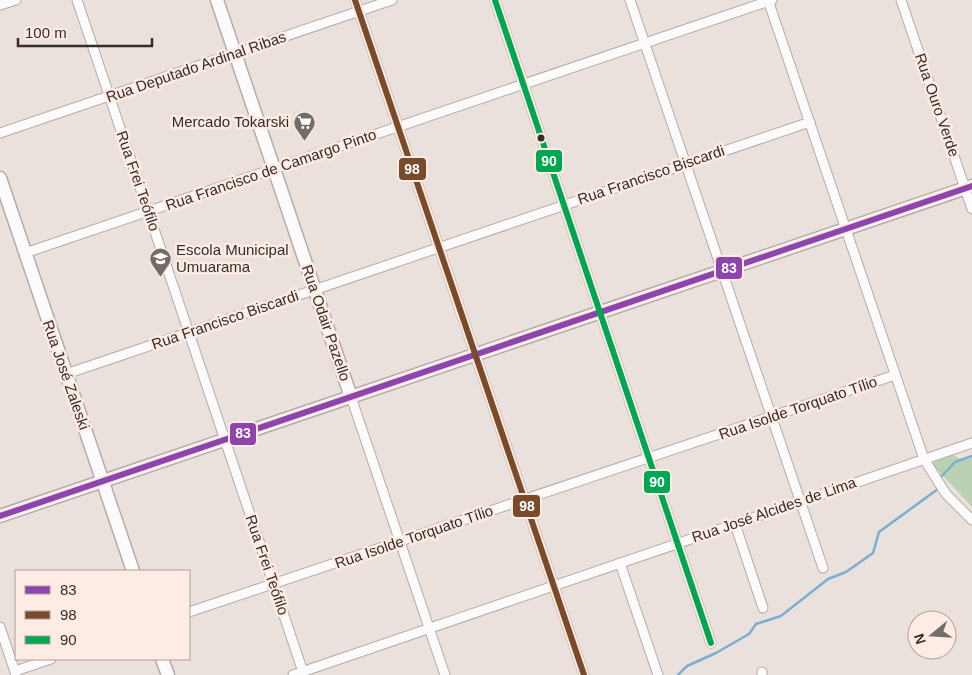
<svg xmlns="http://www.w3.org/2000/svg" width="972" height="675" viewBox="0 0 972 675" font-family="Helvetica,sans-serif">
	<rect width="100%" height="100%" fill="#ebe1dc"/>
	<!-- green -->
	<path fill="#bbd2b2" d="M 948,452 L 962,460 L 972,458 L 972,507 L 932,464 Z"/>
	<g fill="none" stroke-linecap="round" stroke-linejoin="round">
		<!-- stream -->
		<g stroke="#78afd3" stroke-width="2.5">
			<path d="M 940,478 L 955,462 L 972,456"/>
			<path d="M 678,675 L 687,666 L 716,653 L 749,634 L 756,624 L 781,616 L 828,579 L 846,572 L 873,553 L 879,532 L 938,489"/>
		</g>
		<defs>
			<g id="street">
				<path d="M 77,0 L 304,675"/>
				<path d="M 355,0 L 584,675"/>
				<path d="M 495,0 L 711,643"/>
				<path d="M 630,0 L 823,568"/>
				<path d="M 768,0 L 924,459 L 946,494 L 972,520"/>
				<path d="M 901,0 L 972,209"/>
				<path d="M 0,5 L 16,0"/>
				<path d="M 0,133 L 392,0"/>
				<path d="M 25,253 L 772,0"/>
				<path d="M 66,374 L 810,122"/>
				<path d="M 351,397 L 445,675"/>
				<path d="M 735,524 L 763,608"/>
				<path d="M 620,563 L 658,675"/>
				<path d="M 189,612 L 895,375"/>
				<path d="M 0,627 L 16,675"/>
				<path d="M 15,671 L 51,659"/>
				<path d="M 762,672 L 762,675"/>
				<path d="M 293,675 L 972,443"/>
			</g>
			<g id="secondary">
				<path d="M 217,0 L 351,397"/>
				<path d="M 0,178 L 133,571"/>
				<path d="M 0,516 L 972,186"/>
				<path d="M 162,659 L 168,675"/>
			</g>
		</defs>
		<!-- street casing -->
		<use href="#street" stroke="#b3aca8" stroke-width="11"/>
		<!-- secondary casing -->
		<use href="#secondary" stroke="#b3aca8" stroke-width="15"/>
		<!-- street -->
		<use href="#street" stroke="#fcfafa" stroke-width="9"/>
		<!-- secondary -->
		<use href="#secondary" stroke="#fcfafa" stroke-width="12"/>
		<defs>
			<path id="bus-1" d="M 0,516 L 972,186"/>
			<path id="bus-2" d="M 355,0 L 584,675"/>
			<path id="bus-3" d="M 495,0 L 711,643"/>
		</defs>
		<!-- bus-1 casing -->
		<use href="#bus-1" stroke="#feebe3" stroke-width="10"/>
		<!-- bus-2 casing -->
		<use href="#bus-2" stroke="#feebe3" stroke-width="10"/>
		<!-- bus-3 casing -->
		<use href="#bus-3" stroke="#feebe3" stroke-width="10"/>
		<!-- bus-1 -->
		<use href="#bus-1" stroke="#8e44ad" stroke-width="6"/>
		<!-- bus-2 -->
		<use href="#bus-2" stroke="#7a4b2a" stroke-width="6"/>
		<!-- bus-3 -->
		<use href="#bus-3" stroke="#00a651" stroke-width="6"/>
	</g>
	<!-- icons -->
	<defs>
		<symbol id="supermarket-pin" viewBox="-11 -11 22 30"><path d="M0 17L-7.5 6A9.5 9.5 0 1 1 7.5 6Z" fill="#746c68" stroke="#feebe3"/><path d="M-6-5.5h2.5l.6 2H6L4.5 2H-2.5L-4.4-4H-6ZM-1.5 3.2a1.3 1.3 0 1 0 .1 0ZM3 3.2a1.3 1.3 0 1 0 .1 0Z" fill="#fff"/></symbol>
		<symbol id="school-pin" viewBox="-11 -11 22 30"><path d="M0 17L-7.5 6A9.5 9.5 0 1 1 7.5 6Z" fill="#746c68" stroke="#feebe3"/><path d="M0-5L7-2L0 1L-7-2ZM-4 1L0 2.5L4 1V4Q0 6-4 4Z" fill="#fff"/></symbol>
	</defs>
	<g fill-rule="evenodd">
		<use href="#supermarket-pin" x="292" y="110" width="25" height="34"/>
		<use href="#school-pin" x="148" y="246" width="25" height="34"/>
	</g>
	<!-- markers -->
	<circle fill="#342d2a" stroke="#feebe3" stroke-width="2" cx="541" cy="138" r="4.5"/>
	<g text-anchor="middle" stroke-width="5" stroke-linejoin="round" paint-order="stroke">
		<!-- street labels -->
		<g font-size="15" fill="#342d2a" stroke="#feebe3">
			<text transform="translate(196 67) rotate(-19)" y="5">Rua Deputado Ardinal Ribas</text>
			<text transform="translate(937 105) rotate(71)" y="5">Rua Ouro Verde</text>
			<text transform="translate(271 170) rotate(-19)" y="5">Rua Francisco de Camargo Pinto</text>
			<text transform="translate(651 175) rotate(-19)" y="5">Rua Francisco Biscardi</text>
			<text transform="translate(138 181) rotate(71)" y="5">Rua Frei Teófilo</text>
			<text transform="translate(225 320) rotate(-19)" y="5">Rua Francisco Biscardi</text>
			<text transform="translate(326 323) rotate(71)" y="5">Rua Odair Pazello</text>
			<text transform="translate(66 375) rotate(71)" y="5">Rua José Zaleski</text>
			<text transform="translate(798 408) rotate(-19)" y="5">Rua Isolde Torquato Tílio</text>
			<text transform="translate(774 510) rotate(-19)" y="5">Rua José Alcides de Lima</text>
			<text transform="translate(414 537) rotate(-19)" y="5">Rua Isolde Torquato Tílio</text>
			<text transform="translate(267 565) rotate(71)" y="5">Rua Frei Teófilo</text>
		</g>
		<!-- poi labels -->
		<g font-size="15" fill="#342d2a" stroke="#feebe3" text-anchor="end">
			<text x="289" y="127">Mercado Tokarski</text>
			<text x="176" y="255" text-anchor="start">Escola Municipal<tspan x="176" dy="17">Umuarama</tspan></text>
		</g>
	</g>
	<g stroke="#feebe3" stroke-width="2">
		<rect x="535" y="149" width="28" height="24" rx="5" fill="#00a651"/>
		<rect x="398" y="157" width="29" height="24" rx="5" fill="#7a4b2a"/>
		<rect x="715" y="256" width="28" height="24" rx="5" fill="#8e44ad"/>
		<rect x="229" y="422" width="28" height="24" rx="5" fill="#8e44ad"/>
		<rect x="643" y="470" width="28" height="24" rx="5" fill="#00a651"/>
		<rect x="512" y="494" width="29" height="24" rx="5" fill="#7a4b2a"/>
	</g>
	<g font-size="14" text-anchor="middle" font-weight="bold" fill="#fff">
		<text x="549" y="166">90</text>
		<text x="412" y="174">98</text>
		<text x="729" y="273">83</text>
		<text x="243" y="438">83</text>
		<text x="657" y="487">90</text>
		<text x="527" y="511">98</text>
	</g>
	<!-- legend -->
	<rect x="15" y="570" width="175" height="90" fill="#feebe3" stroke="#ad9f99"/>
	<rect x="25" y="586" width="25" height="8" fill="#8e44ad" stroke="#ad9f99"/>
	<text x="60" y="595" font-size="15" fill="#342d2a">83</text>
	<rect x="25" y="611" width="25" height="8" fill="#7a4b2a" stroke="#ad9f99"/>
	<text x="60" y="620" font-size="15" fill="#342d2a">98</text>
	<rect x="25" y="636" width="25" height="8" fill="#00a651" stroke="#ad9f99"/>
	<text x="60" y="645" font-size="15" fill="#342d2a">90</text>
	<!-- north arrow -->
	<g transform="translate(932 635) rotate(252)"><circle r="24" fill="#feebe3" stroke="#ad9f99"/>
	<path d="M0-4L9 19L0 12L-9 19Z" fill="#746c68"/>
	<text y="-8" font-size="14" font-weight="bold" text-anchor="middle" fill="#342d2a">N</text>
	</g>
	<!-- scale -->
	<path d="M18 38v8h134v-8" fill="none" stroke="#342d2a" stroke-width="2.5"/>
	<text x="25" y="38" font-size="15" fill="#342d2a" stroke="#feebe3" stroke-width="4" paint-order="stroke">100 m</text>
</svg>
